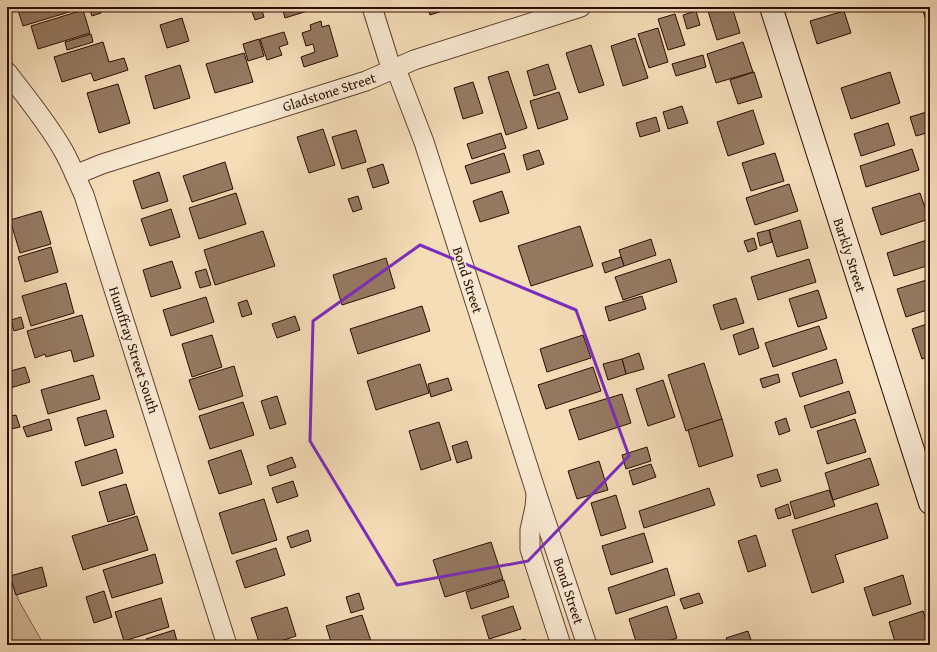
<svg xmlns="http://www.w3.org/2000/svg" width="937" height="652" viewBox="0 0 937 652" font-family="'Gentium Book Plus',serif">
	<rect width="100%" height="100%" fill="#f5ddb8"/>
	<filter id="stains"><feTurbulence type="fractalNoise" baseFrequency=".005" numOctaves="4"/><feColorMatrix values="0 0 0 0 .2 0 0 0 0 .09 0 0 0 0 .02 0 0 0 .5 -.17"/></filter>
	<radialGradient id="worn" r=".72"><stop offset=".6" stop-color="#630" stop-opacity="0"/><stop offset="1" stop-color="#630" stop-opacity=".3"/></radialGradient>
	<!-- green -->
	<path fill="#d3ba99" stroke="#80644e" d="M 7,570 L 19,601 L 44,645 L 7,645 Z"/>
	<!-- building -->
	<g fill="#957961" stroke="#2d0d02">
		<path d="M 17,7 L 68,7 L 69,12 L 23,26 Z"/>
		<path d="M 89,7 L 100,7 L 101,13 L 92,16 Z"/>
		<path d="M 256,7 L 261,7 L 264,17 L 255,20 L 251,9 Z"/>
		<path d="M 282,7 L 320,7 L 285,18 Z"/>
		<path d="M 427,7 L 455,7 L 430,15 Z"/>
		<path d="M 719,7 L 732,7 L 740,33 L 717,40 L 708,11 Z"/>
		<path d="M 930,9 L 930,33 L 923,11 Z"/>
		<path d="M 83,10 L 90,33 L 38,49 L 31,26 Z"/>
		<path d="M 696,11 L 700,25 L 687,29 L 683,15 Z"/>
		<path d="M 844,11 L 851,33 L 817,44 L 810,21 Z"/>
		<path d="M 675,14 L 685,45 L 668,50 L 658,19 Z"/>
		<path d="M 182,18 L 189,41 L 167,48 L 160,25 Z"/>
		<path d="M 321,21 L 322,27 L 329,25 L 338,56 L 304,67 L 301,57 L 315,52 L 313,44 L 306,46 L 302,33 L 311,30 L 310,25 Z"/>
		<path d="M 658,28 L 668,62 L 649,68 L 638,34 Z"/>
		<path d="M 284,32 L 288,44 L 279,47 L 282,55 L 267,60 L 260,39 Z"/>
		<path d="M 91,34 L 93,42 L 67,50 L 65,42 Z"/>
		<path d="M 635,38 L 648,78 L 623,86 L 611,46 Z"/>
		<path d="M 259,39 L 264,56 L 248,61 L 243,44 Z"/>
		<path d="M 103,42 L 109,62 L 124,58 L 128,70 L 94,81 L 91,73 L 62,82 L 54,57 Z"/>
		<path d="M 743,42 L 753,72 L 716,83 L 707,54 Z"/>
		<path d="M 591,45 L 604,85 L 579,93 L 566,53 Z"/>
		<path d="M 244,53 L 253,82 L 215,93 L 206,64 Z"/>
		<path d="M 703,55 L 706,67 L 676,76 L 672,64 Z"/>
		<path d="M 548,64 L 556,89 L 534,96 L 527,71 Z"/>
		<path d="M 180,65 L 190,98 L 154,109 L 145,76 Z"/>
		<path d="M 508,71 L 527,128 L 506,135 L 488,77 Z"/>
		<path d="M 754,72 L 762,97 L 738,104 L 730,80 Z"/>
		<path d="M 890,72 L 900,103 L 851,119 L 841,88 Z"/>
		<path d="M 473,82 L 483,113 L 463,119 L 454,88 Z"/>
		<path d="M 118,84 L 130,123 L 99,133 L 87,93 Z"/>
		<path d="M 559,92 L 568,119 L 538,129 L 530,101 Z"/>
		<path d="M 682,106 L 688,123 L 668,129 L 663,112 Z"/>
		<path d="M 753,110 L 764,144 L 728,156 L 717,122 Z"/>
		<path d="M 930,111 L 930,132 L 916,136 L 910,117 Z"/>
		<path d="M 656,117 L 660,131 L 640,137 L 636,123 Z"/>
		<path d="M 888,123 L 895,145 L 861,156 L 854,134 Z"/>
		<path d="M 323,129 L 335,165 L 309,173 L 297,137 Z"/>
		<path d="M 356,130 L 366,162 L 342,169 L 332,137 Z"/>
		<path d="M 501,133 L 506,148 L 472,159 L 467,144 Z"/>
		<path d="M 7,149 L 11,162 L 7,164 Z"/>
		<path d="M 912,149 L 919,170 L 866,187 L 860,166 Z"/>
		<path d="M 539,150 L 544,164 L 527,170 L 523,155 Z"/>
		<path d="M 504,153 L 510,172 L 471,184 L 465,166 Z"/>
		<path d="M 775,153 L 784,181 L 751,191 L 742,163 Z"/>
		<path d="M 225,162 L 233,189 L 192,202 L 183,176 Z"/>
		<path d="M 383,164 L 389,183 L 373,188 L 367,169 Z"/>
		<path d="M 159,172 L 168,201 L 142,209 L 133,181 Z"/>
		<path d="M 789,184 L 798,211 L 755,225 L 746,198 Z"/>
		<path d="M 502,191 L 509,213 L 480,222 L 473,201 Z"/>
		<path d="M 236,193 L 246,224 L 199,239 L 189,208 Z"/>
		<path d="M 920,193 L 929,219 L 881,235 L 872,208 Z"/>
		<path d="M 358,196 L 362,209 L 353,212 L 348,199 Z"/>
		<path d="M 171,209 L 180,237 L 150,246 L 141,219 Z"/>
		<path d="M 41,211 L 51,244 L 20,253 L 10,220 Z"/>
		<path d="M 800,220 L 808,248 L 777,257 L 769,230 Z"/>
		<path d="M 580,226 L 593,266 L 531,286 L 518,246 Z"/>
		<path d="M 769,230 L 772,242 L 760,246 L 757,233 Z"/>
		<path d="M 263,231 L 275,266 L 215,285 L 204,250 Z"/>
		<path d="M 754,238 L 757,249 L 748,252 L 744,241 Z"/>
		<path d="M 651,239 L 656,255 L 624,266 L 619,250 Z"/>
		<path d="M 930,239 L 930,265 L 894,276 L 887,253 Z"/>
		<path d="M 51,247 L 58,272 L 25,282 L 18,257 Z"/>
		<path d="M 621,257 L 624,266 L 605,273 L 602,263 Z"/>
		<path d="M 386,258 L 395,288 L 342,305 L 333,275 Z"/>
		<path d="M 670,259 L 677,282 L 623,300 L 615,277 Z"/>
		<path d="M 809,259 L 816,282 L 758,300 L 751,277 Z"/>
		<path d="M 172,261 L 181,288 L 151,297 L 143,270 Z"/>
		<path d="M 206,269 L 211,285 L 200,288 L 195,272 Z"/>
		<path d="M 930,279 L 930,309 L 906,317 L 897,289 Z"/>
		<path d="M 66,283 L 74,313 L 31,326 L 22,296 Z"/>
		<path d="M 818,290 L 827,318 L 798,327 L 789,299 Z"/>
		<path d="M 642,296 L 646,309 L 609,321 L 605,307 Z"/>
		<path d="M 206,297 L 214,322 L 171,336 L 163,310 Z"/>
		<path d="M 736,298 L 744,323 L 721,330 L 713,305 Z"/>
		<path d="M 247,300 L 252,314 L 242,317 L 238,303 Z"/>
		<path d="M 422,306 L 430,331 L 358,354 L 350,329 Z"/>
		<path d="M 82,315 L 94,356 L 74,362 L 71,350 L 46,357 L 45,354 L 35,358 L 27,331 Z"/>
		<path d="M 295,316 L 300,330 L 277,338 L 272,324 Z"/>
		<path d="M 21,317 L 24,328 L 14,331 L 11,320 Z"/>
		<path d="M 930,323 L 930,356 L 922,359 L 912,329 Z"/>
		<path d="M 819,326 L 827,349 L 773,367 L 765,343 Z"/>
		<path d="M 753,328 L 759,348 L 739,355 L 733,335 Z"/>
		<path d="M 212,335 L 222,367 L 192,377 L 182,344 Z"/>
		<path d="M 583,335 L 591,358 L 547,372 L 540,349 Z"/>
		<path d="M 639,353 L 644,369 L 626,374 L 622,359 Z"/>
		<path d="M 622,359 L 626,374 L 608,380 L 603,364 Z"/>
		<path d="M 836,359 L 843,383 L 800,397 L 792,373 Z"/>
		<path d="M 704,363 L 722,419 L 686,431 L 668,375 Z"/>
		<path d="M 420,364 L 429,393 L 376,410 L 367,381 Z"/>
		<path d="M 234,366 L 243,396 L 199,410 L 189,380 Z"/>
		<path d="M 25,367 L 30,382 L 7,389 L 7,372 Z"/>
		<path d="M 593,367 L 601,391 L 546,409 L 538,385 Z"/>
		<path d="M 778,374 L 780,382 L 763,388 L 760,379 Z"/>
		<path d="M 93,375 L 100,399 L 48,414 L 41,390 Z"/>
		<path d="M 448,378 L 452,390 L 431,397 L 428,384 Z"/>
		<path d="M 663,380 L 675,417 L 648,426 L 636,389 Z"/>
		<path d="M 849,391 L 856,413 L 811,428 L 804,406 Z"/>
		<path d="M 622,394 L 631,423 L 579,440 L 569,410 Z"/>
		<path d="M 277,396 L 286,424 L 270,429 L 261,401 Z"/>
		<path d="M 243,402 L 254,435 L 210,449 L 199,416 Z"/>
		<path d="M 106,410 L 114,437 L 85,446 L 77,418 Z"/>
		<path d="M 16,415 L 20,427 L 7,430 L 7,417 Z"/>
		<path d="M 786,418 L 790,431 L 779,435 L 775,422 Z"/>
		<path d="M 49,419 L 52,430 L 27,437 L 23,427 Z"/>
		<path d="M 722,419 L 733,456 L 699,467 L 688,430 Z"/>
		<path d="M 855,419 L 866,452 L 827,464 L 817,431 Z"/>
		<path d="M 439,422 L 451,460 L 421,470 L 409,431 Z"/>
		<path d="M 467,441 L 472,458 L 457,463 L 452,446 Z"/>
		<path d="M 647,447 L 651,461 L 626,469 L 622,455 Z"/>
		<path d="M 116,449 L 123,473 L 82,486 L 75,462 Z"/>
		<path d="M 241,450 L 252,484 L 219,494 L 208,461 Z"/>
		<path d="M 292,457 L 296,467 L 270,476 L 267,466 Z"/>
		<path d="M 870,458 L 879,485 L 833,500 L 825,473 Z"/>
		<path d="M 599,461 L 608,490 L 577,499 L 568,471 Z"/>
		<path d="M 651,464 L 656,477 L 633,485 L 629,471 Z"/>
		<path d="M 777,469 L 781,481 L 761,487 L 757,475 Z"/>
		<path d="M 293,481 L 298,496 L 277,503 L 272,488 Z"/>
		<path d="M 126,484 L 135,514 L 108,522 L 99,492 Z"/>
		<path d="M 709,488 L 715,505 L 644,528 L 639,511 Z"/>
		<path d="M 829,490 L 835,506 L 795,519 L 790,502 Z"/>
		<path d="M 616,495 L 626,528 L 601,536 L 591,503 Z"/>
		<path d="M 264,499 L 277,540 L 232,554 L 219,513 Z"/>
		<path d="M 877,503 L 888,538 L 835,555 L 844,582 L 812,593 L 792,530 Z"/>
		<path d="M 788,504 L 791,515 L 778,519 L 775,509 Z"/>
		<path d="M 137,516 L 148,550 L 83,570 L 72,536 Z"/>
		<path d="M 308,530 L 311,541 L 291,548 L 287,537 Z"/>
		<path d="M 644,533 L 653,562 L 611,575 L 602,546 Z"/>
		<path d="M 756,535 L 766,566 L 748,572 L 738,541 Z"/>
		<path d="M 491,542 L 503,579 L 445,597 L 433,560 Z"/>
		<path d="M 276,548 L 285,575 L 245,588 L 236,561 Z"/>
		<path d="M 155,554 L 163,583 L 112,598 L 103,570 Z"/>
		<path d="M 42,567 L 47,586 L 16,595 L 10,576 Z"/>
		<path d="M 667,568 L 675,595 L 616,614 L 608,588 Z"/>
		<path d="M 903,575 L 911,604 L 873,616 L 864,588 Z"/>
		<path d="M 504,580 L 509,597 L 471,609 L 466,592 Z"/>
		<path d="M 104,591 L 112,617 L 94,623 L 86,597 Z"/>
		<path d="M 359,593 L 364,609 L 351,613 L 346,597 Z"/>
		<path d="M 699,593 L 703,603 L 684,609 L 680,599 Z"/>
		<path d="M 161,598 L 169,627 L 124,641 L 115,612 Z"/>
		<path d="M 513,606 L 521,629 L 489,639 L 482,616 Z"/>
		<path d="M 667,606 L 677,638 L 657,645 L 637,645 L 629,619 Z"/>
		<path d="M 287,607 L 296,636 L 269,645 L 260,645 L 251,618 Z"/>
		<path d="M 923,611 L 930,633 L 930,641 L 917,645 L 896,645 L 889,622 Z"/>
		<path d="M 362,615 L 372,644 L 332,645 L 326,626 Z"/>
		<path d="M 174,630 L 178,645 L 148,645 L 146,639 Z"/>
		<path d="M 748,631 L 752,643 L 746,645 L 729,645 L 726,638 Z"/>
		<path d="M 525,639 L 527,645 L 506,645 Z"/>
	</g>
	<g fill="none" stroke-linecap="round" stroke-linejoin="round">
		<defs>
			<g id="street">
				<path d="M 372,7 L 392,71"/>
				<path d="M 396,69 L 424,142 L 536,492 L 587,645"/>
				<path d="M 7,72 C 26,97 47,122 63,150 C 71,164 77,180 84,195 L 227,645"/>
				<path d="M 75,175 L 102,164 L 366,81 L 414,60 L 581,7"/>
				<path d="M 536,495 L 535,507 L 530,530 L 530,549 L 561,645"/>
			</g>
			<path id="secondary" d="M 771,7 L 930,503"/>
		</defs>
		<!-- street casing -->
		<use href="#street" stroke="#5f4130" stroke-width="21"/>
		<!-- secondary casing -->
		<use href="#secondary" stroke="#2d0d02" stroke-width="24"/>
		<!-- street -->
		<use href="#street" stroke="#f8e9d1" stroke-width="19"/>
		<!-- secondary -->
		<use href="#secondary" stroke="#f8e9d1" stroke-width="22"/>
	</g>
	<!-- marked area -->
	<path fill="none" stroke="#7b2cbf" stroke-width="3" stroke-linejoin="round" d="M 420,245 L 576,310 L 629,456 L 528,561 L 397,585 L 310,441 L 313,321 Z"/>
	<g text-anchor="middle" stroke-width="3.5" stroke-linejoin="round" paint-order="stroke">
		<!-- street labels -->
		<g font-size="14" fill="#2d0d02" stroke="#f8e9d1">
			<text transform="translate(329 92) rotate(-18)" y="5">Gladstone Street</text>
			<text transform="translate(850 255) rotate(72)" y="5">Barkly Street</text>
			<text transform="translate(468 280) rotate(72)" y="5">Bond Street</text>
			<text transform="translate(134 350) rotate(72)" y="5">Humffray Street South</text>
			<text transform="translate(569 591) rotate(72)" y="5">Bond Street</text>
		</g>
	</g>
	<!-- margin -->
	<rect width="937" height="652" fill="none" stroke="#f5ddb8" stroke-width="24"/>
	<rect x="8" y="8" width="921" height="636" fill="none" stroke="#2d0d02" stroke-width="2"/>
	<rect x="12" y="12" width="913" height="628" fill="none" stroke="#2d0d02"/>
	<rect width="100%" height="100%" filter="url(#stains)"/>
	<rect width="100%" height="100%" fill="url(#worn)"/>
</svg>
